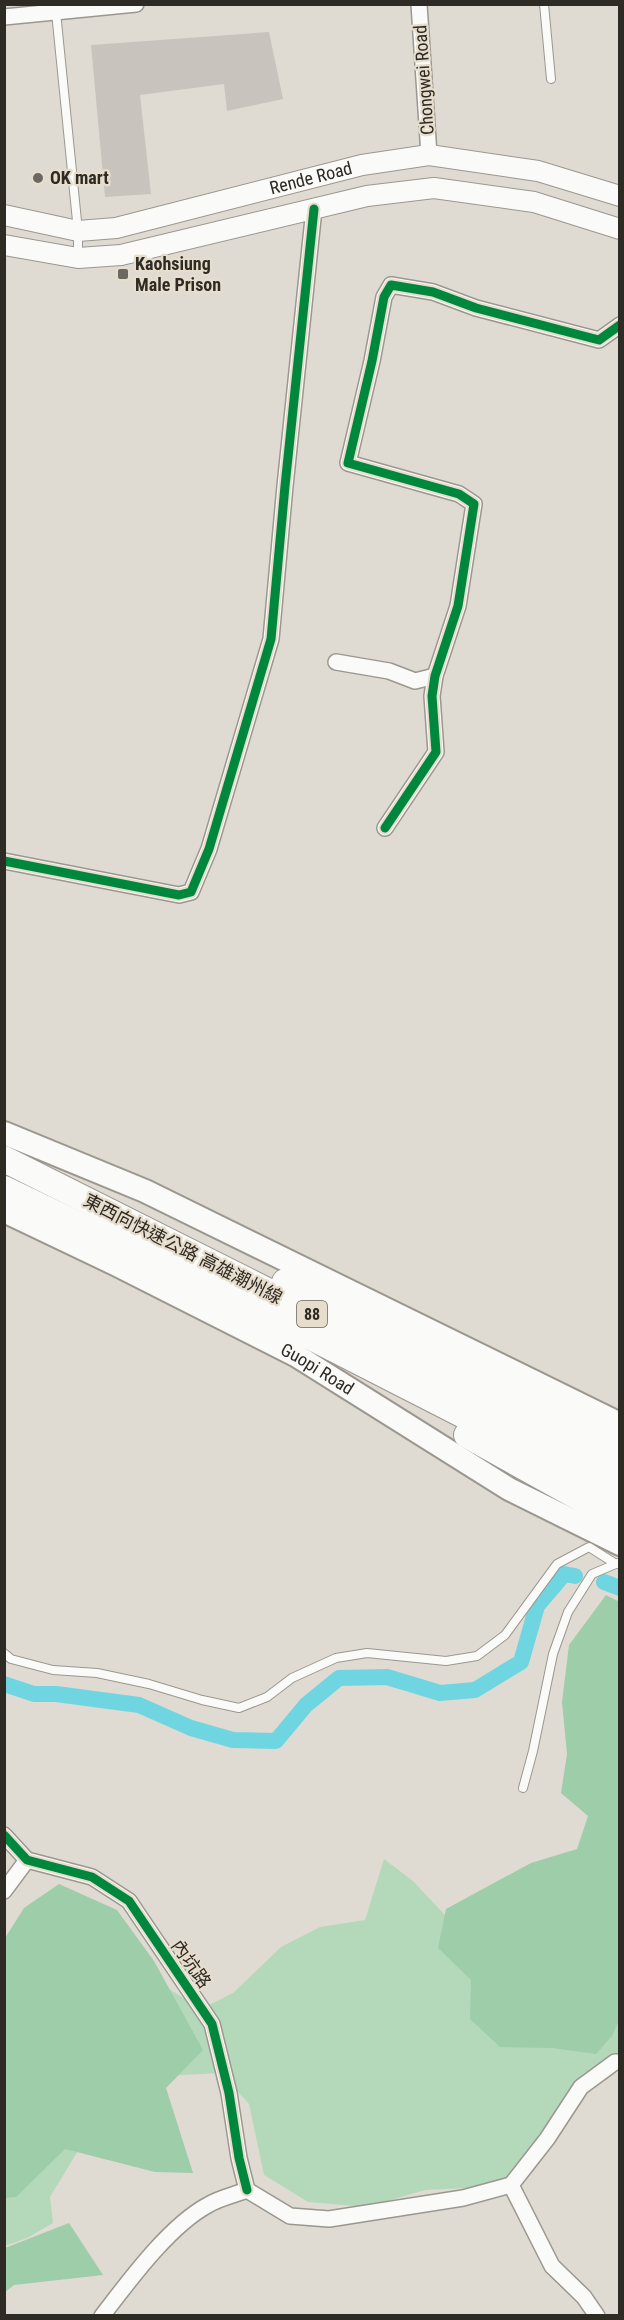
<svg xmlns="http://www.w3.org/2000/svg" width="624" height="2320" viewBox="0 0 624 2320" font-family="'Roboto Condensed','Noto Sans TC',sans-serif">
	<rect width="100%" height="100%" fill="#e0dbd2"/>
	<!-- green -->
	<path fill="#b4d9ba" d="M 384,1859 L 413,1881 L 462,1933 L 619,1880 L 619,2069 L 570,2106 L 508,2186 L 425,2190 L 366,2207 L 308,2202 L 264,2175 L 249,2104 L 221,2073 L 162,2076 L 99,2116 L 50,2197 L 53,2223 L 27,2238 L 5,2246 L 4,2104 L 150,1977 L 201,2009 L 233,1993 L 281,1947 L 320,1927 L 365,1920 Z"/>
	<!-- forest -->
	<g fill="#9dcda9">
		<path d="M 606,1595 L 620,1602 L 619,2020 L 612,2036 L 596,2054 L 552,2048 L 500,2047 L 470,2019 L 471,1980 L 438,1948 L 446,1909 L 531,1863 L 577,1849 L 588,1816 L 561,1793 L 567,1754 L 562,1702 L 569,1645 Z"/>
		<path d="M 59,1884 L 117,1910 L 154,1961 L 203,2050 L 166,2088 L 193,2173 L 155,2172 L 65,2149 L 16,2197 L 5,2198 L 5,1938 L 24,1908 Z"/>
		<path d="M 69,2223 L 103,2275 L 14,2285 L 5,2292 L 5,2248 Z"/>
	</g>
	<g fill="none" stroke-linecap="round" stroke-linejoin="round">
		<!-- canal -->
		<g stroke="#6fd6e1" stroke-width="16">
			<path d="M 604,1582 L 620,1588"/>
			<path d="M 4,1684 L 34,1694 L 56,1694 L 139,1705 L 191,1728 L 233,1740 L 276,1741 L 306,1705 L 339,1678 L 387,1677 L 440,1693 L 475,1690 L 521,1662 L 537,1606 L 564,1574 L 575,1576"/>
		</g>
	</g>
	<!-- building -->
	<path fill="#c8c4bd" d="M 269,32 L 283,99 L 227,111 L 224,84 L 140,95 L 151,194 L 105,197 L 91,45 Z"/>
	<g fill="none" stroke-linecap="round" stroke-linejoin="round">
		<defs>
			<g id="service">
				<path d="M 544,4 L 551,79"/>
				<path d="M 56,12 L 78,231 L 78,256"/>
				<path d="M 4,1653 L 11,1659 L 53,1670 L 97,1673 L 149,1684 L 202,1700 L 239,1708 L 267,1697 L 292,1678 L 336,1658 L 367,1653 L 446,1661 L 477,1656 L 505,1635 L 557,1564 L 589,1547 L 616,1564"/>
				<path d="M 523,1788 L 533,1751 L 553,1654 L 568,1612 L 592,1574 L 618,1563"/>
			</g>
			<g id="minor">
				<path d="M 419,4 L 429,155"/>
				<path d="M 4,17 L 136,4"/>
				<path d="M 336,662 L 389,671 L 415,681 L 435,676"/>
				<path d="M 385,828 L 436,752 L 432,696 L 435,676 L 458,606 L 474,504 L 459,494 L 348,463 L 372,361 L 384,297 L 391,285 L 433,292 L 476,308 L 599,340 L 620,325"/>
				<path d="M 4,861 L 179,895 L 191,892 L 209,849 L 271,639 L 285,486 L 314,209"/>
				<path d="M 4,1835 L 27,1860 L 92,1877 L 129,1901 L 212,2024 L 229,2093 L 239,2158 L 247,2190"/>
				<path d="M 4,1891 L 27,1860"/>
				<path d="M 511,2185 L 552,2266 L 584,2297 L 597,2316"/>
				<path d="M 247,2190 L 290,2216 L 329,2219 L 463,2198 L 511,2185 L 547,2139 L 581,2087 L 615,2062 L 620,2062"/>
				<path d="M 102,2316 C 129,2281 169,2226 208,2205 C 219,2198 234,2195 247,2190"/>
			</g>
			<g id="tertiary">
				<path id="s1" d="M 4,215 L 78,231 L 116,228 L 362,165 L 429,155 L 538,171 L 620,196"/>
				<path d="M 4,245 L 78,258 L 121,255 L 367,196 L 434,188 L 534,202 L 620,229"/>
			</g>
			<g id="secondary">
				<path d="M 4,1133 L 145,1191 L 620,1424"/>
				<path id="s2" d="M 4,1211 L 113,1263 L 297,1356 L 509,1489 L 620,1544"/>
			</g>
			<g id="trunk">
				<path d="M 4,1159 L 620,1468"/>
				<path d="M 4,1189 L 307,1335 L 620,1495"/>
				<path d="M 285,1282 L 620,1444"/>
				<path d="M 467,1435 L 620,1520"/>
			</g>
		</defs>
		<!-- service casing -->
		<use href="#service" stroke="#9b978f" stroke-width="10"/>
		<!-- minor casing -->
		<use href="#minor" stroke="#9b978f" stroke-width="18"/>
		<!-- tertiary casing -->
		<use href="#tertiary" stroke="#9b978f" stroke-width="22"/>
		<!-- secondary casing -->
		<use href="#secondary" stroke="#9b978f" stroke-width="26"/>
		<!-- trunk casing -->
		<use href="#trunk" stroke="#9b978f" stroke-width="28"/>
		<!-- service -->
		<use href="#service" stroke="#fafaf8" stroke-width="8"/>
		<!-- minor -->
		<use href="#minor" stroke="#fafaf8" stroke-width="15"/>
		<!-- tertiary -->
		<use href="#tertiary" stroke="#fafaf8" stroke-width="20"/>
		<!-- secondary -->
		<use href="#secondary" stroke="#fafaf8" stroke-width="22"/>
		<!-- trunk -->
		<use href="#trunk" stroke="#fafaf8" stroke-width="26"/>
		<defs>
			<g id="cycleway">
				<path d="M 385,828 L 436,752 L 432,696 L 435,676 L 458,606 L 474,504 L 459,494 L 348,463 L 372,361 L 384,297 L 391,285 L 433,292 L 476,308 L 599,340 L 620,325"/>
				<path d="M 4,861 L 179,895 L 191,892 L 209,849 L 271,639 L 285,486 L 314,209"/>
				<path d="M 4,1835 L 27,1860 L 92,1877 L 129,1901 L 212,2024 L 229,2093 L 239,2158 L 247,2190"/>
			</g>
		</defs>
		<!-- cycleway casing -->
		<use href="#cycleway" stroke="#e6ddcc" stroke-width="13"/>
		<!-- cycleway -->
		<use href="#cycleway" stroke="#00873e" stroke-width="9"/>
	</g>
	<!-- markers -->
	<g fill="#6c6861" stroke="#e6ddcc" stroke-width="2">
		<circle cx="38" cy="178" r="6"/>
		<rect x="117" y="268" width="12" height="12" rx="3"/>
	</g>
	<g text-anchor="middle" stroke-width="4.5" stroke-linejoin="round" paint-order="stroke">
		<!-- shield labels -->
		<rect fill="#e6ddcc" stroke="#656056" stroke-width="1.5" x="297" y="1301" width="30" height="26" rx="4.5"/>
		<g font-size="16" font-weight="bold" fill="#2e2a24">
			<text x="312" y="1320">88</text>
		</g>
		<!-- street labels -->
		<g font-size="18" fill="#2e2a24" stroke="#e6ddcc">
			<text transform="translate(424 80) rotate(-94)" y="6">Chongwei Road</text>
			<text dy="6" stroke="none"><textPath href="#s1" startOffset="315">Rende Road</textPath></text>
			<text transform="translate(183 1249) rotate(27)" y="6">東西向快速公路 高雄潮州線</text>
			<text dy="6" stroke="none"><textPath href="#s2" startOffset="351">Guopi Road</textPath></text>
			<text transform="translate(191 1964) rotate(55)" y="6">內坑路</text>
		</g>
		<!-- poi labels -->
		<g font-size="18" font-weight="bold" fill="#2e2a24" stroke="#e6ddcc" text-anchor="start">
			<text x="50" y="184">OK mart</text>
			<text x="135" y="270">Kaohsiung<tspan x="135" dy="21">Male Prison</tspan></text>
		</g>
	</g>
	<!-- border -->
	<rect width="624" height="2320" fill="none" stroke="#2e2a24" stroke-width="12"/>
</svg>
